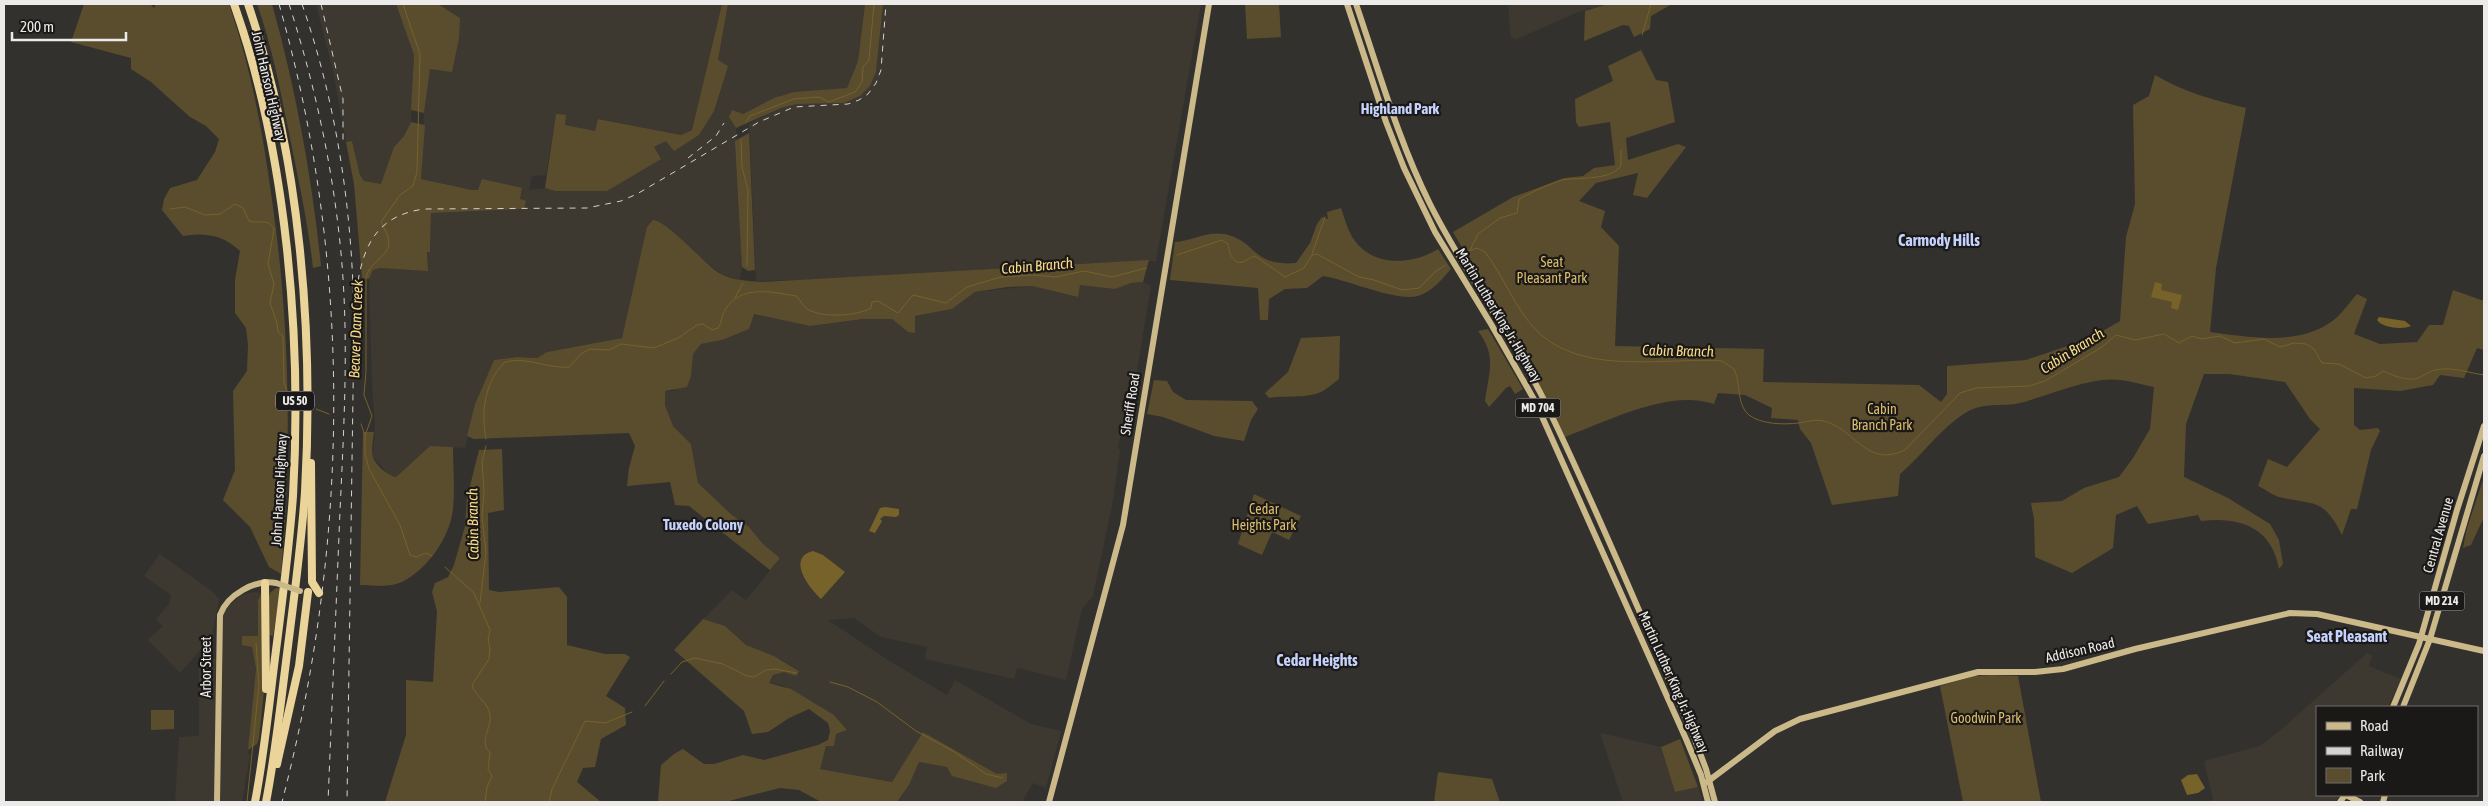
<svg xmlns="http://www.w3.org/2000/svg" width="2488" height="806" viewBox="0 0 2488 806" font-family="'Asap Condensed',sans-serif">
	<rect width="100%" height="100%" fill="#33312e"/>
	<!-- built -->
	<g fill="#3d3930">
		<path d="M 316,4 L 396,4 L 414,55 L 411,122 L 404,136 L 394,147 L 382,185 L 364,181 L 360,175 L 352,141 L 346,142 L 333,71 Z"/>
		<path d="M 438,4 L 722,4 L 692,130 L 681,135 L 599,119 L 595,132 L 564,125 L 556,114 L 546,175 L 532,176 L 529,190 L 545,188 L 555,191 L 660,159 L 654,147 L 666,141 L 699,135 L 718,60 L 728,4 L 865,4 L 858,61 L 847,88 L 752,109 L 743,114 L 732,111 L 729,117 L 736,128 L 740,218 L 742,267 L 740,280 L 721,274 L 691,250 L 669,228 L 631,302 L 622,338 L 548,352 L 537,358 L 517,357 L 494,360 L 475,404 L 465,448 L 430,446 L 396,477 L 390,476 L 373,457 L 375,425 L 372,386 L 369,279 L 373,270 L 380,268 L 428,270 L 427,252 L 430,251 L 431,213 L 524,209 L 520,199 L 522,189 L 472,190 L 421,179 L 424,113 L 430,68 L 460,18 Z"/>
		<path d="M 883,4 L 1201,4 L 1156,261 L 1090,263 L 838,279 L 756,281 L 749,124 L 781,108 L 797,104 L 844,103 L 860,96 L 870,86 L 876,72 Z"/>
		<path d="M 1508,4 L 1608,4 L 1578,12 L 1515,40 L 1511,37 Z"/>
		<path d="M 1143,282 L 1151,286 L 1135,383 L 1118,446 L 1120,451 L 1113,501 L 1093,596 L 1082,609 L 1066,680 L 1017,668 L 1014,679 L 925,659 L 927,647 L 881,637 L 854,618 L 828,620 L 891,662 L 947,695 L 955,680 L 1031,724 L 1061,731 L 1046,788 L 1033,783 L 1022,802 L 897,802 L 909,785 L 919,762 L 997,774 L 923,732 L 892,782 L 819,769 L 826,746 L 836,734 L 846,730 L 834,715 L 782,685 L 769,683 L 773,675 L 784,672 L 796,676 L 799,670 L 774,656 L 746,645 L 725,626 L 703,619 L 732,590 L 746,600 L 780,558 L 763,544 L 749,527 L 732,515 L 698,483 L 691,444 L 673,426 L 665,404 L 664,391 L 674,391 L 691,376 L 693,354 L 701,344 L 722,340 L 753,314 L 810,326 L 863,319 L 892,319 L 908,332 L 915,332 L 915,316 L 952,309 L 975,292 L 1032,286 L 1077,297 L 1080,284 L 1115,289 L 1131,283 Z"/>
		<path d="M 160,554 L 212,591 L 219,599 L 212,637 L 180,673 L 148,640 L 163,626 L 156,619 L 169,604 L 171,595 L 144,576 Z"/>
		<path d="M 253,592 L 262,593 L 258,601 L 258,636 L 242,636 L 252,646 L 256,669 L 248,754 L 250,755 L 242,802 L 175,802 L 179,737 L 199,736 L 199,658 L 221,659 L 223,617 L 225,610 L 241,595 Z"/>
		<path d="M 2367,653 L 2373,656 L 2369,666 L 2401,679 L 2388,707 L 2317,707 L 2317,795 L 2340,795 L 2335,802 L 2203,802 L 2213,800 L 2204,761 L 2260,746 L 2283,728 Z"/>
		<path d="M 1600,733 L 1661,747 L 1675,792 L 1698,787 L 1703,802 L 1623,802 Z"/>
	</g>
	<!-- green -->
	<g fill="#5a4d2e">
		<path d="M 84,4 L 150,4 L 154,8 L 156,4 L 229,4 C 251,68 263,133 272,200 C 290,324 292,449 281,574 L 269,567 L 250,527 L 223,500 L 235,470 L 233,391 L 247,371 L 248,345 L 246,328 L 235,313 L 235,280 L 240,251 C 223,235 205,232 183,236 L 162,210 L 164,199 L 170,188 L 197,180 L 215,152 L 219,139 L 206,126 L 190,117 L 151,82 L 131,69 L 131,58 L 71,42 Z"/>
		<path d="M 257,4 L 272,4 C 296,90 312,177 321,266 L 313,268 C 308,222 298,178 289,133 C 280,89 272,46 257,4 Z"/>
		<path d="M 396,4 L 438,4 L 460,18 L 459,38 L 452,72 L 430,69 L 424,113 L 411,110 L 414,55 Z"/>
		<path d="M 722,4 L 728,4 L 718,60 L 728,66 L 714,111 L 699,135 L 674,151 L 666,141 L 654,147 L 661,159 L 607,191 L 555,191 L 545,188 L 556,114 L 566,115 L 565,125 L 595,131 L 598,119 L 681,135 L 692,130 Z"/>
		<path d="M 865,4 L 883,4 L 876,72 L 870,86 L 860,96 L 844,103 L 797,104 L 781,108 L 736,128 L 729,117 L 732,110 L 743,114 L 774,98 L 794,92 L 847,88 L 858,61 Z"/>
		<path d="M 1245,4 L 1279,4 L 1281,37 L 1247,39 Z"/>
		<path d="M 1608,4 L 1672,4 L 1651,16 L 1650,29 L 1634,37 L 1629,26 L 1623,25 L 1584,41 L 1585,11 Z"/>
		<path d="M 1641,50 L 1656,80 L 1668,82 L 1675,122 L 1626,138 L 1628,160 L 1678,144 L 1686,147 L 1647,198 L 1633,195 L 1638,173 L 1596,183 L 1579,201 L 1605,211 L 1601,227 L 1619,246 L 1615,346 L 1764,349 L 1763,382 L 1919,385 L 1941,402 L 1947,394 L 1947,366 L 2026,360 L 2091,338 L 2120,321 L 2126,237 L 2135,204 L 2133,105 L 2149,96 L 2155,75 C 2184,92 2213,100 2246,108 L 2216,268 L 2210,332 C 2249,337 2297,346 2331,322 C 2341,315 2349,303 2357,294 L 2367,299 L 2354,334 L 2380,344 L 2417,342 L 2429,325 L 2443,325 L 2453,290 L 2484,301 L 2484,350 L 2477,348 L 2464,378 L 2440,375 L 2433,385 L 2400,391 L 2354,388 L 2354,425 L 2360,430 L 2378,428 L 2380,431 L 2371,450 L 2357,509 L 2351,509 L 2342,535 C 2323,497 2315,506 2279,497 C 2272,495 2265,489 2258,486 L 2268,459 L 2287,467 L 2320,429 L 2310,419 L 2285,382 L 2229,374 L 2204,374 L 2186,424 L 2184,477 L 2228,498 L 2270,524 L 2279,540 L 2283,564 L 2279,569 C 2272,527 2239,516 2201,521 L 2198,515 L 2148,524 L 2137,506 L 2116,515 L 2113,548 L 2072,573 L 2035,557 L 2034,519 L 2031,503 L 2062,501 L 2084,488 L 2119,477 L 2133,458 L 2150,429 L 2154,387 C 2143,385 2132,381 2120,380 C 2091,376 2048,396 2020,403 C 2001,407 1984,402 1967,412 C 1940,428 1923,455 1900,474 L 1898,496 L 1832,505 L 1811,443 L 1800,429 L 1798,420 L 1771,418 L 1772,408 L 1745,395 L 1718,393 L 1714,404 C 1668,389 1609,421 1565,437 L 1521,348 L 1453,232 L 1513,197 L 1564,178 L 1583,176 L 1594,168 L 1615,165 L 1610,122 L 1579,127 L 1576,122 L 1575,99 L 1613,81 L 1608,66 Z"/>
		<path d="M 411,122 L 425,125 L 421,179 L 472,190 L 478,190 L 482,179 L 522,188 L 520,199 L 526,201 L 524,209 L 431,213 L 430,252 L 427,252 L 428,271 L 380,268 L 373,270 L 369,279 L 362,278 L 354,184 L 346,142 L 352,141 L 360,175 L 364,181 L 381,184 L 394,147 L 404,136 Z"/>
		<path d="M 749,133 L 755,270 L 748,271 L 742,267 L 735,141 Z"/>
		<path d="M 1341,208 C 1345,219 1348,232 1355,241 C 1374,267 1413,265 1438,249 L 1451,269 C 1442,279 1432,292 1418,296 C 1396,302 1346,279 1323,276 L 1307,288 L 1285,289 L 1269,299 L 1268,320 L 1260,320 L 1258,288 L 1170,280 L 1175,242 C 1191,241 1207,231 1224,234 C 1257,240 1251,267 1296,263 L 1310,243 L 1317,224 L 1322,217 L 1328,219 L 1327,212 Z"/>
		<path d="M 653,220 C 670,223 701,261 719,273 C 731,280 748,281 761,282 L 1149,260 L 1143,282 L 1131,283 L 1115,289 L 1080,285 L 1078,297 L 1032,286 L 1007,287 L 975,292 L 952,309 L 915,316 L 915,333 L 908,332 L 892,319 L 863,319 L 810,326 L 754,314 L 749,329 L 722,340 L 701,344 L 693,354 L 691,376 L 687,387 L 665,391 L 665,405 L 673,426 L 691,444 L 698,483 L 732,515 L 749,527 L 763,544 L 780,558 L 770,570 L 689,506 L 675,505 L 670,482 L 627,486 L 629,468 L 635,446 L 629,433 L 474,439 L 467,436 L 475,404 L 494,360 L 517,357 L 537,358 L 547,352 L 622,338 L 647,227 Z"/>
		<path d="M 1488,329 L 1523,389 L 1515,394 L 1510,386 L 1506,388 L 1489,407 L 1485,401 C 1489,372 1497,356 1478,331 Z"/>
		<path d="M 1340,336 L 1339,379 C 1334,383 1329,387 1323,391 C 1308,399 1285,395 1269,398 L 1265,393 L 1288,372 L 1301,338 Z"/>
		<path d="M 1154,380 L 1167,381 L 1173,392 L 1186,400 L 1252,401 L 1258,409 L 1251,420 L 1244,441 L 1214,436 L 1163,417 L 1147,414 Z"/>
		<path d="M 363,432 L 374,432 C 373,440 371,450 373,457 C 375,465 389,476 396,477 L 430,446 L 453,447 C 453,467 455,488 453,509 C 450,537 428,569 402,582 C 389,588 374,585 360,585 Z"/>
		<path d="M 502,449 L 504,510 L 488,513 L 489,590 L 499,592 L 559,587 L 567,597 L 567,645 L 605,654 L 625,654 L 630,657 L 606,696 L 625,708 L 626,725 L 601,739 L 595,767 L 583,768 L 577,782 L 601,802 L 385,802 L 406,735 L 406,680 L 433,682 L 437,611 L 432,592 L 435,583 L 448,577 L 454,565 L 465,526 L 467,498 L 479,450 Z"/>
		<path d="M 2484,477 L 2484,517 L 2471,545 L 2463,548 L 2467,528 Z"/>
		<path d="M 1254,494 L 1301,516 L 1289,540 L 1272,532 L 1262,555 L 1238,544 Z"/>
		<path d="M 276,588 L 281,589 L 273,636 L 269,635 L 269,597 L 270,593 Z"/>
		<path d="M 262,593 L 264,691 L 259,738 L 257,744 L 248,750 L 256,669 L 252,647 L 242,645 L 242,636 L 258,636 L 258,600 Z"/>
		<path d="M 703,619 L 725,626 L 746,645 L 774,656 L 799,671 L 796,676 L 784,672 L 773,675 L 769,683 L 791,689 L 834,715 L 847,730 L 836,734 L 834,746 L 826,746 L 820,769 L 892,782 L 923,732 L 997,774 L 1007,773 L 1007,781 L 996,788 L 952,776 L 947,767 L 919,762 L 909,785 L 897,802 L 821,802 L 799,790 L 780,788 L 725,802 L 658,802 L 661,765 L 674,754 L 683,749 L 704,764 L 714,764 L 743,755 L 764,760 L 818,745 L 828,740 L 830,731 L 828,723 L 809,709 L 789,718 L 768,732 L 752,734 L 744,711 L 674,650 Z"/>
		<path d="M 1991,675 L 2018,676 L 2041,802 L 1963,802 L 1940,686 L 1974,676 Z"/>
		<path d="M 151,710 L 174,710 L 174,729 L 151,730 Z"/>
		<path d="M 1680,739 L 1698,787 L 1675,792 L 1661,747 Z"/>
		<path d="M 1438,772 L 1492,779 L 1500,802 L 1434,802 Z"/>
	</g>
	<!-- water -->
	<g fill="#77622a">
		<path d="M 2155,282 L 2162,284 L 2161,290 L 2182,295 L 2178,310 L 2171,308 L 2172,302 L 2151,297 Z"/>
		<path d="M 2379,317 L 2405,321 L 2411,326 C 2403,330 2382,328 2377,320 Z"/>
		<path d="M 885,507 L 899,509 L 899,515 L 896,517 L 884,516 L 880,519 L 882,521 L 875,533 L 869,531 L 880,508 Z"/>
		<path d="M 813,551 L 823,555 L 845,572 L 821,599 C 809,588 786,558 813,551 Z"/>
		<path d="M 2197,774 L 2205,788 L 2198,793 L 2187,795 L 2181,780 L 2188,775 Z"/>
	</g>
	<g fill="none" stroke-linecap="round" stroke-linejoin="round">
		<!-- stream -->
		<g stroke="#77622a" stroke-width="1">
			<path d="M 403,4 L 420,54 L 417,172 L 413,186 L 400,195 L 381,222 L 388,236 L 389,246 C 383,260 369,263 366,278 L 366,371 L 364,395 L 372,416 L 365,436 L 365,454 L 369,469 L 400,525 L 410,555 L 416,557 L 426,553 L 432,556"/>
			<path d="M 1642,35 L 1651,4"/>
			<path d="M 746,122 L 750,116 L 794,99 L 819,97 L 829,102 L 855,92 L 862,82 L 863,67 L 869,60 L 874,4"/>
			<path d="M 741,139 L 742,167 L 748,190 L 747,266"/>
			<path d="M 170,209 L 185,207 L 205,215 L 220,214 L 235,204 L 243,208 L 249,221 C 259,224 268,218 274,229 L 268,264 L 274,284 L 270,303 L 277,323 L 278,332 L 283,336 L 284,382 L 288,395"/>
			<path d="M 1470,250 L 1478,234 L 1500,218 L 1517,213 L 1519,199 C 1528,194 1552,183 1562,180 C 1577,177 1613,181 1621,165 L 1621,150"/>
			<path d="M 1466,252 L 1477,248 L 1485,252 C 1503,275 1515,308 1535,329 C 1581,377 1663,357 1722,361 L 1734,369 C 1741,383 1736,404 1749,415 C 1760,424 1784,425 1798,423 C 1808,422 1816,418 1827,422 C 1857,432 1868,468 1905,450 L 1960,393 L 1976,388 L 2029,386 L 2045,381 L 2102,347 L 2116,335 L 2135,340 L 2164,334 L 2179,343 L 2192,336 L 2202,339 L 2220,336 L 2235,343 L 2264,339 L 2280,347 L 2294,343 L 2306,344 L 2314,349 L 2322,363 L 2339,364 L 2366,378 L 2376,376 L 2383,371 C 2392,375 2410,383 2420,377 C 2428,373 2432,370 2442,369 C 2456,368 2470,373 2484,375"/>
			<path d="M 1312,254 L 1325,217"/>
			<path d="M 1177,255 L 1222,240 L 1228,244 C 1229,251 1232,265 1243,262 C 1248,260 1250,257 1255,256 L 1285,277 L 1304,268 L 1312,255 L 1317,254 L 1359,277 L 1374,280 L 1402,290 L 1419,288 L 1436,271 L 1446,265"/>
			<path d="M 735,298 L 743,283"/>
			<path d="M 316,409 L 329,414"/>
			<path d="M 361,424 L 365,435"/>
			<path d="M 486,439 C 481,413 484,383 504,363 C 522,355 548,369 569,367 L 581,354 L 590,349 L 609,350 L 621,344 L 654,348 L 678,338 L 697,325 L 703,324 L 712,330 L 718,328 C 722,323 721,316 725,310 C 741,284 772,292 796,296 C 801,301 803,307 809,310 C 824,318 857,316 871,308 L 872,302 L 878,301 L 898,313 L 913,295 L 946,303 L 967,287 L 1001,277 L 1033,275 L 1056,277 L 1084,271 L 1112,277 L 1146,268"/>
			<path d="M 445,567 L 474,593 L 490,630 L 488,640 L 490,648 L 489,659 L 472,685 C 475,697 488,701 490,715 C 492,727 478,743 490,752 L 488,769 L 492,776 L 487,787 L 485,802"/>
			<path d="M 480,603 L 486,552 L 482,517 L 484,492 L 482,462 L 486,446"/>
			<path d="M 671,674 L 682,662 L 695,658 L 723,664 L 747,676 L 754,677 L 766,670 L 775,669 L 797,673"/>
			<path d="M 830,682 L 848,687 L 877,702 L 916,731 L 953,751 L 986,774 L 1003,778"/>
			<path d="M 645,706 L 664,681"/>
			<path d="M 247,802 L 259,685 L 256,643"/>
			<path d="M 549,802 L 552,789 L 585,721 L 605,723 L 632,712"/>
		</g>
		<!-- major -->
		<g stroke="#ccb989" stroke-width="6">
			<path d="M 1347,4 L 1386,122 L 1404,168 L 1435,232 L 1491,324 L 1536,403 L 1686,739 L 1701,775 L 1708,802"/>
			<path d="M 1356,4 C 1379,71 1398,140 1430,204 C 1464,272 1510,332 1544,400 C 1597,508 1643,622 1692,732 L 1706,769 L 1715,802"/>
			<path d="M 2393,707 L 2419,644 L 2457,510 L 2484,426"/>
			<path d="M 2403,707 L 2430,639 L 2484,456"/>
			<path d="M 1707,782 L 1775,731 L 1800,719 L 1978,672 L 2035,672 L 2063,669 L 2135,649 L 2290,613 L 2317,614 L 2484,651"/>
			<path d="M 2346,795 L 2360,802"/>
			<path d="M 217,802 L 220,615 C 227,595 255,579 276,583"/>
			<path d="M 1049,802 L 1123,525 L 1209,4"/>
			<path d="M 2340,802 L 2345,795"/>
			<path d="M 2383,802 L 2385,795"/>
		</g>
		<!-- highway -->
		<g stroke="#ebd49a" stroke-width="8">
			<path d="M 234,4 C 287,154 302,338 293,496 C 289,550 282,604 275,658 C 269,706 264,755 255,802"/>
			<path d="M 248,4 C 300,156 314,332 305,492 C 301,549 293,605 286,662 C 280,709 275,756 266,802"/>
			<path d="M 311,463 L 312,582 L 319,593"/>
			<path d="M 265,583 L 266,689"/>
			<path d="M 277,764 L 299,666 L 308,592"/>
		</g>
		<!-- rail -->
		<g stroke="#d4d3d1" stroke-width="1" stroke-dasharray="6 6" stroke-linecap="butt">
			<path d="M 279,4 C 353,265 350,540 282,802"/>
			<path d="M 289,4 C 315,85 333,168 341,253 C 349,339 344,425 340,511 C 336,608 332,705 328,802"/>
			<path d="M 302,4 C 338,108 353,216 354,326 L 347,802"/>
			<path d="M 321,4 L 343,99 L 343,142"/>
			<path d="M 688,158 L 716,136 L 724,123"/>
			<path d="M 358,281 C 365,240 381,215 424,209 L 587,208 L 621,201 L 637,194 L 759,122 L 794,107 L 848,104 L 859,100 L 868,94 L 876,83 L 881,70 L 886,4"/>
		</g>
		<!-- major-bridge -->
		<path stroke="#ccb989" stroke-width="6" d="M 276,583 L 300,591"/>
	</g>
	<g text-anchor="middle" stroke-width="4.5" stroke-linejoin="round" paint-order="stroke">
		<!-- shield labels -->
		<g fill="#1a1918" stroke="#adacaa" stroke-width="1">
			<rect x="276" y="391.5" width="38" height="19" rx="4"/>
			<rect x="1515.5" y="398.5" width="45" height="19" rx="4"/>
			<rect x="2419.5" y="591.5" width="45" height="19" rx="4"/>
		</g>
		<g font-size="12" font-weight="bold" fill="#ecebe9">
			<text x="295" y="405">US 50</text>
			<text x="1538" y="412">MD 704</text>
			<text x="2442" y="605">MD 214</text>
		</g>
		<!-- street labels -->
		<g font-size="14" fill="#ecebe9" stroke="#1a1918">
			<text transform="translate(269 86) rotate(77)" y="5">John Hanson Highway</text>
			<text transform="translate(1499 315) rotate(59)" y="5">Martin Luther King Jr. Highway</text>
			<text transform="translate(1130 404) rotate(-81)" y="5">Sheriff Road</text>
			<text transform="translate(279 490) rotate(-87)" y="5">John Hanson Highway</text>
			<text transform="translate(2438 535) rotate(-74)" y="5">Central Avenue</text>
			<text transform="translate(2080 650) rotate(-13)" y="5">Addison Road</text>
			<text transform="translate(206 667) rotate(-90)" y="5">Arbor Street</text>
			<text transform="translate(1674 682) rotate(66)" y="5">Martin Luther King Jr. Highway</text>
		</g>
		<!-- park labels -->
		<g font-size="14" fill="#ddbd6a" stroke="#1a1918">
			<text x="1552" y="267">Seat<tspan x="1552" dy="16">Pleasant Park</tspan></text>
			<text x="1882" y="414">Cabin<tspan x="1882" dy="16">Branch Park</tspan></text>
			<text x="1264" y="514">Cedar<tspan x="1264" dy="16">Heights Park</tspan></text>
			<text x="1986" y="723">Goodwin Park</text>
		</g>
		<!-- neighbourhood labels -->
		<g font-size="15" font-weight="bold" fill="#c5d2fc" stroke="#1a1918">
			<text x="1400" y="114">Highland Park</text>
			<text x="703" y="530">Tuxedo Colony</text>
		</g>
		<!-- water labels -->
		<g font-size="15" font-style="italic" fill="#fcdb87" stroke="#1a1918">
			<text transform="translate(1037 266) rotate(-5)" y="5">Cabin Branch</text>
			<text transform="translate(356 329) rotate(-88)" y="5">Beaver Dam Creek</text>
			<text transform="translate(1678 351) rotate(1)" y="5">Cabin Branch</text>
			<text transform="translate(2072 351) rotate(-32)" y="5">Cabin Branch</text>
			<text transform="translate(473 524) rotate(-91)" y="5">Cabin Branch</text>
		</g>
		<!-- quarter labels -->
		<g font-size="16" font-weight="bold" fill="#c5d2fc" stroke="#1a1918">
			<text x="1939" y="246">Carmody Hills</text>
			<text x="2347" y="642">Seat Pleasant</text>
			<text x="1317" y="666">Cedar Heights</text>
		</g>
	</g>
	<!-- border -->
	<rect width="2488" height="806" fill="none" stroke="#ecebe9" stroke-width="10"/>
	<!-- legend -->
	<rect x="2316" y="706" width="162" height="90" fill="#1a1918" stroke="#6e6d6c"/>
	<rect x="2326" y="722" width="25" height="8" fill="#ccb989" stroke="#6e6d6c"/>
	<text x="2360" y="731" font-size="15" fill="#ecebe9">Road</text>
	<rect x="2326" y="747" width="25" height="8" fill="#d4d3d1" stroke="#6e6d6c"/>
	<text x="2360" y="756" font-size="15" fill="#ecebe9">Railway</text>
	<rect x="2326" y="768" width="25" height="15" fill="#5a4d2e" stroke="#6e6d6c"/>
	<text x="2360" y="781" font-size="15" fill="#ecebe9">Park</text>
	<!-- scale -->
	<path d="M12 32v8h114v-8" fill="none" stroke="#ecebe9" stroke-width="2.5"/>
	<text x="20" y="32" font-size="15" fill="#ecebe9" stroke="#1a1918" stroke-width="4" paint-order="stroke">200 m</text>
</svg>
